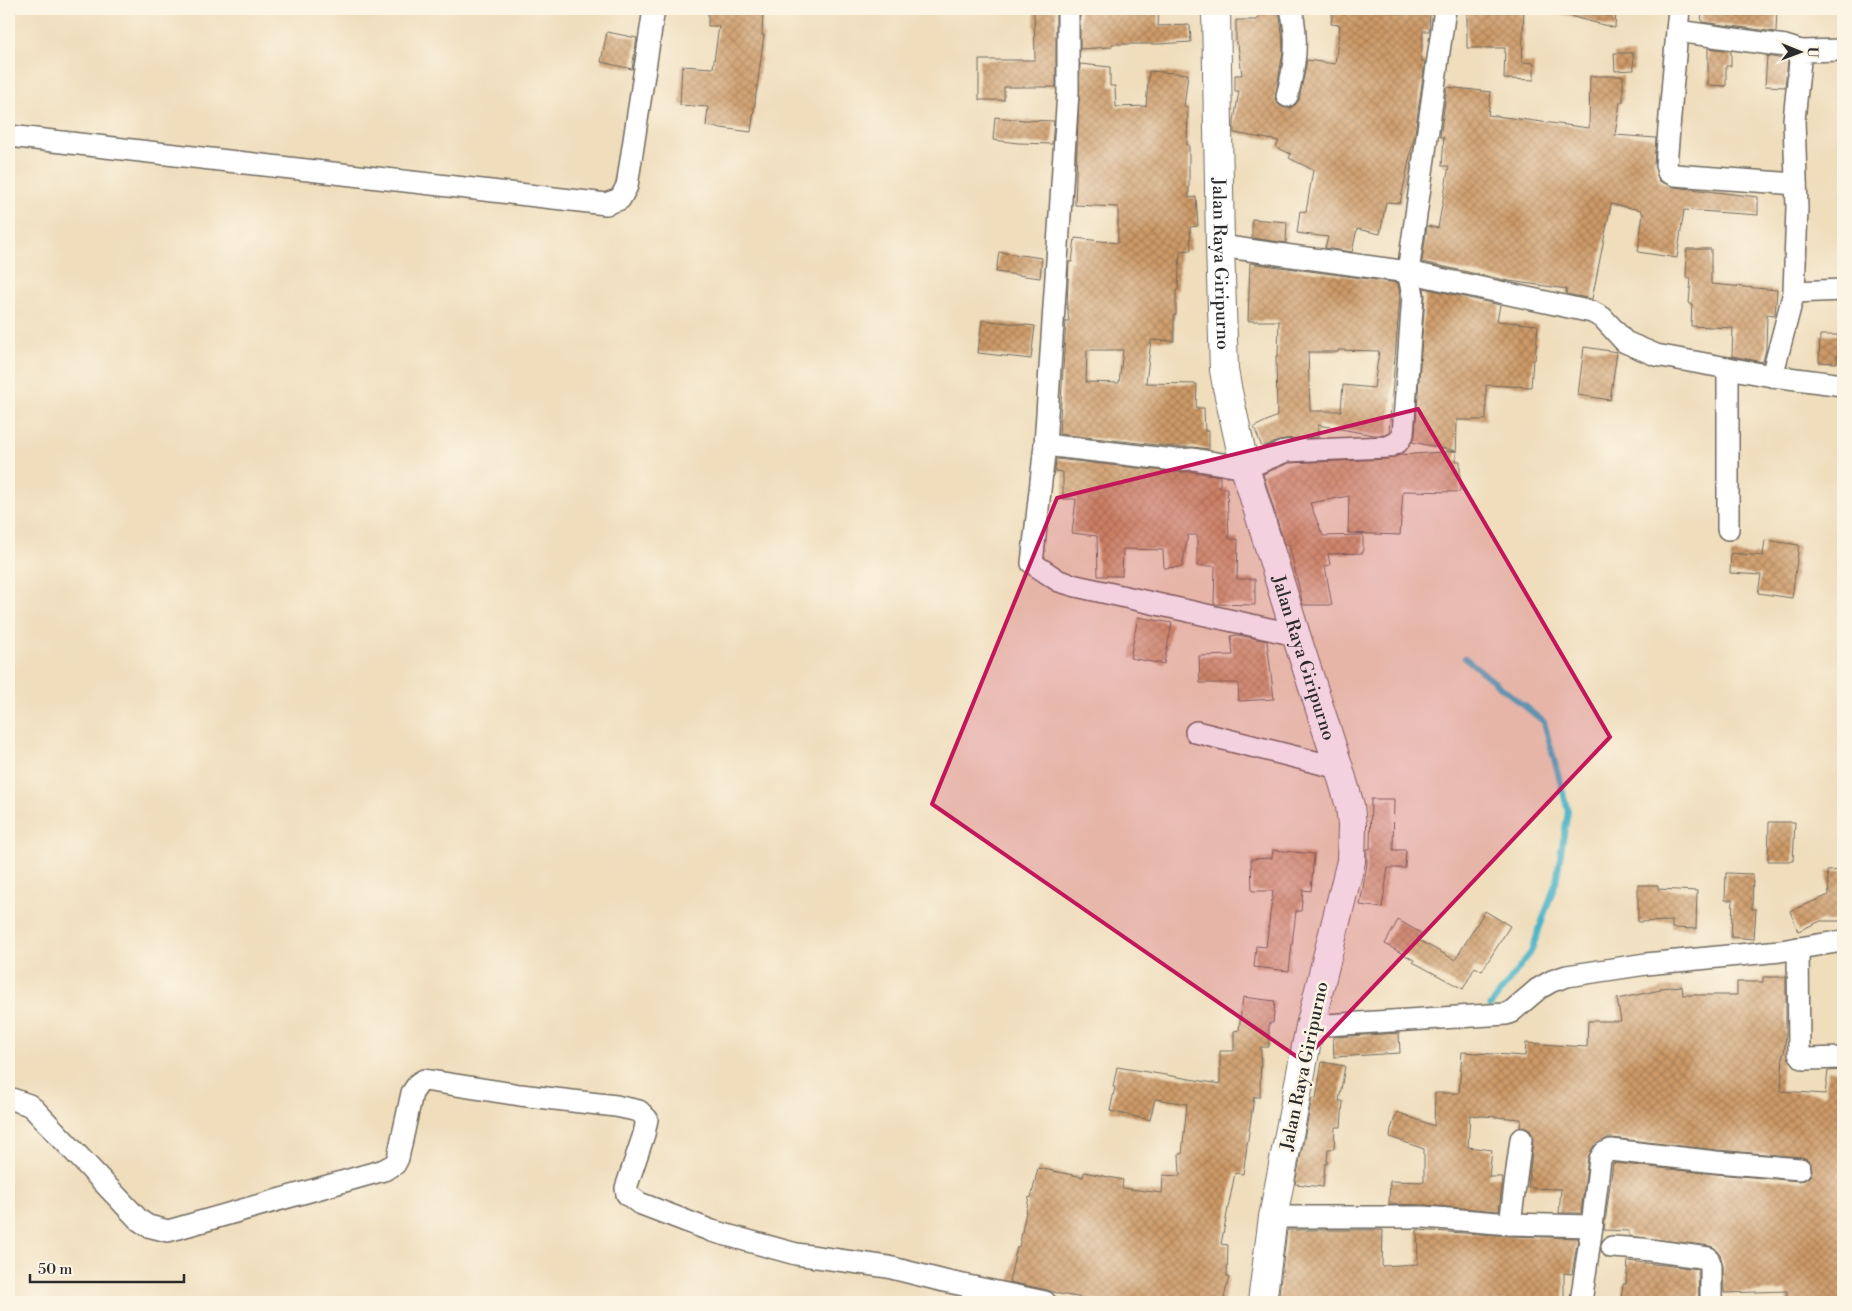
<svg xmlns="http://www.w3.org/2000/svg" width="1852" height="1311" viewBox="0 0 1852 1311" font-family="'Libre Bodoni',serif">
	<defs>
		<pattern id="building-cross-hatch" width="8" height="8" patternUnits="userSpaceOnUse" patternTransform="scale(1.25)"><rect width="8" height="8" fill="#cd9a67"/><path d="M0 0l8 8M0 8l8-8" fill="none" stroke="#a77e55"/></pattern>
	</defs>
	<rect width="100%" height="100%" fill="#fcf5e5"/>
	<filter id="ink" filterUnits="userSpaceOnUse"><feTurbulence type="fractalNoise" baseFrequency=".02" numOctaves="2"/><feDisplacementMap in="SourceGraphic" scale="10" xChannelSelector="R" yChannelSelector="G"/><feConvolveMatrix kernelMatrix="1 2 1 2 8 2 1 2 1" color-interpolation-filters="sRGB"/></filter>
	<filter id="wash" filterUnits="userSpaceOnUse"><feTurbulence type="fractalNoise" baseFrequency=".0096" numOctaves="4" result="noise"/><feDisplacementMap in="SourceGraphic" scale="20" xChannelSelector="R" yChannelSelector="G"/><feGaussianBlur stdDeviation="1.12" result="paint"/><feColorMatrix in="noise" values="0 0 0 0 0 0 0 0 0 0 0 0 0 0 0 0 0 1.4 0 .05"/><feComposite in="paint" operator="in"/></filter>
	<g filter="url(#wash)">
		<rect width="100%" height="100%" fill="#efddbc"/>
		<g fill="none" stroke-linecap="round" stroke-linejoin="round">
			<!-- stream -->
			<path stroke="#49b3c6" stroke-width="6" d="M 1465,658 L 1544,722 L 1568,811 L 1556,882 L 1531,952 L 1490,1006"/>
		</g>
		<g id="blocks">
			<!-- building -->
			<g fill="url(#building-cross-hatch)" fill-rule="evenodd">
				<path d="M 708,9 L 763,9 L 762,35 L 764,35 L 751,132 L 706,126 L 708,107 L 680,105 L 682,66 L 713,68 L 719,26 L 708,26 Z"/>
				<path d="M 1080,9 L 1159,9 L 1158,26 L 1190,25 L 1191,42 L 1158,44 L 1112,44 L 1111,47 L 1080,49 Z"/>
				<path d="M 1259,9 L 1279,9 L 1282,32 L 1283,52 L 1275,99 L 1279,105 L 1284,108 L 1291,108 L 1296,104 L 1299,100 L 1307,60 L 1335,64 L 1340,25 L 1331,24 L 1333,9 L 1397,9 L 1397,13 L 1430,13 L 1429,31 L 1423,31 L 1421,61 L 1425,61 L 1415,133 L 1400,203 L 1386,202 L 1380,234 L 1357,229 L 1352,252 L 1325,248 L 1328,237 L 1297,233 L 1300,211 L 1306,212 L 1313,170 L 1289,158 L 1291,154 L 1276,147 L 1279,141 L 1234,133 L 1234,121 L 1239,91 L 1235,91 L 1235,75 L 1242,75 L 1238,45 L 1236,44 L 1236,20 L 1257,20 L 1257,18 L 1259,18 Z"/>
				<path d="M 1467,9 L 1524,9 L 1522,62 L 1534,63 L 1534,80 L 1504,79 L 1505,48 L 1467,48 Z"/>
				<path d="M 1562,9 L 1616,9 L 1615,28 L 1562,14 Z"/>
				<path d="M 1701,9 L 1777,9 L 1776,32 L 1702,22 Z"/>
				<path d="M 1034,10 L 1056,10 L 1056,87 L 1004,87 L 1004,100 L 979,100 L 979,60 L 1035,60 Z"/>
				<path d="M 607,32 L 637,38 L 632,69 L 601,62 Z"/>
				<path d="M 1708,48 L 1731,51 L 1731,66 L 1726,66 L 1726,86 L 1708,85 Z"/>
				<path d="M 1614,53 L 1633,53 L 1634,70 L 1615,71 Z"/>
				<path d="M 1767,56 L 1788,60 L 1785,87 L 1765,86 Z"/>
				<path d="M 1080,64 L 1110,67 L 1110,86 L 1115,86 L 1116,107 L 1146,106 L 1149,71 L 1188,74 L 1184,107 L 1188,107 L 1187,145 L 1189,145 L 1189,198 L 1196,197 L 1198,226 L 1190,227 L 1191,250 L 1180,251 L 1178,290 L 1176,290 L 1176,315 L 1174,315 L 1174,341 L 1151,340 L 1146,383 L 1197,384 L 1196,408 L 1204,408 L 1205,431 L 1209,431 L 1209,449 L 1193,447 L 1175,447 L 1059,434 L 1066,321 L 1069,321 L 1067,305 L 1069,262 L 1072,262 L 1075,238 L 1118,243 L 1118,207 L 1075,205 ZM 1087,350 L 1123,350 L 1119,383 L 1086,382 Z"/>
				<path d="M 1590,76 L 1623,76 L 1623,102 L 1620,102 L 1615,135 L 1656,138 L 1654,164 L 1659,181 L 1674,187 L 1758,197 L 1758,215 L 1684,210 L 1677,258 L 1638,252 L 1643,213 L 1641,212 L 1641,210 L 1611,204 L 1592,299 L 1566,294 L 1567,289 L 1509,281 L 1422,262 L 1427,226 L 1438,228 L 1449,166 L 1442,166 L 1444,137 L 1440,137 L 1447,87 L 1491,92 L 1488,115 L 1589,128 Z"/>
				<path d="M 995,117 L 1024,120 L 1054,121 L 1052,144 L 1018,143 L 993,140 Z"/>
				<path d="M 1252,219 L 1287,222 L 1286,243 L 1252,238 Z"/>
				<path d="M 1687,249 L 1711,249 L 1711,284 L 1777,290 L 1775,315 L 1767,314 L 1766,349 L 1763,362 L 1732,356 L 1733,328 L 1691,326 L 1692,304 L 1689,304 L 1691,278 L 1686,278 Z"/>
				<path d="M 999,252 L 1042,258 L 1040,278 L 996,272 Z"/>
				<path d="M 1250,263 L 1398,283 L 1400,296 L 1389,432 L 1385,435 L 1374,435 L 1318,425 L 1318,437 L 1285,439 L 1262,447 L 1254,427 L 1277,416 L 1276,356 L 1278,356 L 1279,321 L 1248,321 ZM 1338,350 L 1379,351 L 1374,388 L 1343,385 L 1341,411 L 1310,411 L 1308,352 L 1338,352 Z"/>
				<path d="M 1424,288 L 1500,305 L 1497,321 L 1538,325 L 1535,360 L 1533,360 L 1531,387 L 1486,385 L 1486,420 L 1457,420 L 1456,461 L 1460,461 L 1460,492 L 1403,491 L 1400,535 L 1348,533 L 1349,496 L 1310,503 L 1323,536 L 1363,535 L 1363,553 L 1328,554 L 1330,565 L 1325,566 L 1332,605 L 1303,605 L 1289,544 L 1285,546 L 1263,474 L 1289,463 L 1388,459 L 1400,455 L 1456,451 L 1412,442 L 1415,435 L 1425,296 Z"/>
				<path d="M 982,320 L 1035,326 L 1031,359 L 978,353 Z"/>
				<path d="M 1820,335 L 1838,335 L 1837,363 L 1819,362 Z"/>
				<path d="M 1584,347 L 1617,352 L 1610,400 L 1578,395 Z"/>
				<path d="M 1056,459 L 1174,472 L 1192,472 L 1220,476 L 1220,488 L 1227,488 L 1229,539 L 1238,539 L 1237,579 L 1255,579 L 1255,605 L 1214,604 L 1215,566 L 1197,566 L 1197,535 L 1188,535 L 1182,567 L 1164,568 L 1163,550 L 1123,549 L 1122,576 L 1098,576 L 1097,536 L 1072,533 L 1076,499 L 1063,499 L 1063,472 L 1055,471 Z"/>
				<path d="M 1765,540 L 1799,545 L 1792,598 L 1758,593 L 1761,575 L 1730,573 L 1731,553 L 1763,556 Z"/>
				<path d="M 1138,617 L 1172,623 L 1164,664 L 1130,658 Z"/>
				<path d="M 1238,635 L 1267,641 L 1274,699 L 1239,701 L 1238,683 L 1200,683 L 1199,656 L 1233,655 L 1231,636 Z"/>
				<path d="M 1371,799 L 1394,799 L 1393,850 L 1406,850 L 1405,868 L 1388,868 L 1382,908 L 1360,905 L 1367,864 L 1367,849 L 1370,849 Z"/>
				<path d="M 1769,822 L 1795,822 L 1793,861 L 1768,861 Z"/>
				<path d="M 1273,850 L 1314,854 L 1311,891 L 1303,890 L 1301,911 L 1296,911 L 1289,971 L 1254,967 L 1256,946 L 1266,947 L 1273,891 L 1252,891 L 1251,859 L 1272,858 Z"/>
				<path d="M 1843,870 L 1843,921 L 1821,921 L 1798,931 L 1790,911 L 1829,895 L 1827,871 Z"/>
				<path d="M 1726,873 L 1753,874 L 1752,909 L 1756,909 L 1754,939 L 1731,937 L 1733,900 L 1725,900 Z"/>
				<path d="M 1638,885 L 1658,885 L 1658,889 L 1697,891 L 1696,929 L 1672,928 L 1672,921 L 1638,922 Z"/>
				<path d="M 1485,911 L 1510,926 L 1482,971 L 1475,967 L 1463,989 L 1413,962 L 1414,960 L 1385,944 L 1398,920 L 1421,933 L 1417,939 L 1455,960 Z"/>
				<path d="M 1763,977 L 1786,977 L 1786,1034 L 1784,1054 L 1783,1054 L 1781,1091 L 1825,1094 L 1828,1071 L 1843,1070 L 1843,1302 L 1787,1302 L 1787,1291 L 1724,1293 L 1723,1266 L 1720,1254 L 1715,1248 L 1710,1246 L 1629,1236 L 1629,1231 L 1604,1230 L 1613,1163 L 1715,1174 L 1799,1181 L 1805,1180 L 1810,1176 L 1812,1170 L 1811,1163 L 1807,1159 L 1801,1157 L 1717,1150 L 1612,1138 L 1607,1138 L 1594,1146 L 1588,1157 L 1581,1213 L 1559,1213 L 1561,1189 L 1528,1188 L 1533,1140 L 1532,1134 L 1529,1129 L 1520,1127 L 1521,1119 L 1470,1115 L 1468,1147 L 1492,1150 L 1489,1177 L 1503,1177 L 1499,1211 L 1425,1205 L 1389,1204 L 1390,1181 L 1424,1182 L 1424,1149 L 1390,1137 L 1391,1129 L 1397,1112 L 1434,1126 L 1435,1093 L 1459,1093 L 1462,1052 L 1525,1056 L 1526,1043 L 1587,1047 L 1588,1021 L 1621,1021 L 1617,999 L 1661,990 L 1660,988 L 1682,986 L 1683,995 L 1737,995 L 1737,982 L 1763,982 Z"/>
				<path d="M 1243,997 L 1275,1001 L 1273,1023 L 1269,1023 L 1269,1047 L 1261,1047 L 1260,1097 L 1254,1097 L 1243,1174 L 1235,1173 L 1221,1244 L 1228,1245 L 1227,1276 L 1229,1277 L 1223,1302 L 1102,1302 L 1102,1301 L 1059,1294 L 1048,1290 L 1009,1282 L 1017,1247 L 1019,1247 L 1029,1197 L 1031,1198 L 1038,1168 L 1083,1177 L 1084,1172 L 1123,1180 L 1122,1188 L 1162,1193 L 1163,1175 L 1180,1176 L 1179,1154 L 1182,1154 L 1187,1104 L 1155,1099 L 1150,1120 L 1110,1111 L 1115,1087 L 1113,1087 L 1117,1067 L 1220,1084 L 1220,1051 L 1234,1051 L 1234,1031 L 1239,1030 Z"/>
				<path d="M 1399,1033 L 1400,1053 L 1334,1057 L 1333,1037 Z"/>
				<path d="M 1322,1062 L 1345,1066 L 1339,1101 L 1343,1101 L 1341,1127 L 1335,1127 L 1334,1149 L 1328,1149 L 1327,1164 L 1325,1164 L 1323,1187 L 1295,1184 L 1312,1098 L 1316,1099 Z"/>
				<path d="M 1287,1230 L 1383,1230 L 1382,1266 L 1418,1264 L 1417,1230 L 1510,1236 L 1578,1238 L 1572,1274 L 1564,1273 L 1564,1302 L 1278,1302 Z"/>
				<path d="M 1628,1261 L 1698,1269 L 1699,1302 L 1646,1302 L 1621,1300 L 1623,1284 L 1626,1284 Z"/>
			</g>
		</g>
	</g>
	<g filter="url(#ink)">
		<use href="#blocks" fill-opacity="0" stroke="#70695e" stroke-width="1"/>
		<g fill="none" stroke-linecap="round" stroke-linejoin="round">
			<defs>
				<g id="street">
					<path d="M 1068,9 L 1068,92 L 1045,445 L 1032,563 L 1059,581 L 1076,586 L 1296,635"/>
					<path d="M 1679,9 L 1677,31 L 1785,46 L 1801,51"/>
					<path d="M 1677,31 L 1666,165 L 1668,172 L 1675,175 L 1796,184"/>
					<path d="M 1287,96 C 1295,66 1299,39 1291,9"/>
					<path d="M 9,136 L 606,204 L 620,199 L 627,186 L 654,9"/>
					<path d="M 1220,246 L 1408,272 L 1592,312 L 1603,318 L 1625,342 L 1656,355 L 1772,376 L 1843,385"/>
					<path d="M 1794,292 L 1843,290"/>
					<path d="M 1772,376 L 1794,292 L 1797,208 L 1794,120 L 1801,51 L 1843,50"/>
					<path d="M 1045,445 L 1175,460 L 1193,459 L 1245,468 L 1286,451 L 1388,447 L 1398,442 L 1403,434 L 1413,295 L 1408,272 L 1445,9"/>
					<path d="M 1728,529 L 1728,368"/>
					<path d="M 1196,732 L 1339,768"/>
					<path d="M 1798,948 L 1799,1053 L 1803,1058 L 1806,1059 L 1843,1058"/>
					<path d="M 1310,1026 L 1506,1014 L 1511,1012 L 1538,989 L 1552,981 L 1567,976 L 1646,964 L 1780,951 L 1843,941"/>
					<path d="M 9,1098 L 29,1105 L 34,1109 L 139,1220 L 148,1226 L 168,1231 L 384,1170 L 395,1164 L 398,1158 L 412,1093 L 419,1083 L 424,1080 L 520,1095 L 616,1106 L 639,1111 L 647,1119 L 644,1134 L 626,1188 L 627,1194 L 639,1203 L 712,1231 L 796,1254 L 888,1267 L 944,1281 L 1045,1302"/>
					<path d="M 1273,1217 L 1424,1217 L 1510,1224 L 1592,1226"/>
					<path d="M 1510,1224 L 1521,1139"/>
					<path d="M 1612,1247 L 1642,1249 L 1708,1258 L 1711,1266 L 1711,1302"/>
					<path d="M 1581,1302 L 1592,1226 L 1600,1159 L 1604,1153 L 1611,1150 L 1716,1162 L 1800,1169"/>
				</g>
				<g id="secondary">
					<path id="s1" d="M 1216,9 L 1220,246 L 1224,370 L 1227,387 L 1245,468 L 1296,635 L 1339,768 L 1350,806 L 1352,825 L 1351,861 L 1310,1026 L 1273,1217 L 1262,1302"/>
				</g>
			</defs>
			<!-- street casing -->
			<use href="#street" stroke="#70695e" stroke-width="24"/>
			<!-- secondary casing -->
			<use href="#secondary" stroke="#70695e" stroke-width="30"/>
			<!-- street -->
			<use href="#street" stroke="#fff" stroke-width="21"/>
			<!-- secondary -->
			<use href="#secondary" stroke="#fff" stroke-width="28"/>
		</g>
	</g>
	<!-- marked area -->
	<path fill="#c2185b" fill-opacity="0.2" stroke="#c2185b" stroke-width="4" stroke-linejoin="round" d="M 1418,409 L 1610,737 L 1303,1061 L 932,804 L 1057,498 Z"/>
	<g text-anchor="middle" stroke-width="5" stroke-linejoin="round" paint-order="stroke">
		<!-- street labels -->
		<g font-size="18" fill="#2b2b2b" stroke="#fcf5e5">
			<text dy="6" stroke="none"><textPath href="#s1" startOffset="255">Jalan Raya Giripurno</textPath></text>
			<text dy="6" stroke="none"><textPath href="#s1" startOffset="660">Jalan Raya Giripurno</textPath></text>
			<text transform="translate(1304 1066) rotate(-78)" y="6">Jalan Raya Giripurno</text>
		</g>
	</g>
	<!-- margin -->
	<rect width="1852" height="1311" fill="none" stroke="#fcf5e5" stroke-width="30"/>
	<!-- north arrow -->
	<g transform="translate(1800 52) rotate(91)" stroke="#fcf5e5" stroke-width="4" paint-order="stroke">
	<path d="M0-4L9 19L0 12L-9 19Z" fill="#2b2b2b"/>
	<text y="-8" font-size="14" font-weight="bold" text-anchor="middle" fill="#2b2b2b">U</text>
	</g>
	<!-- scale -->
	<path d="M30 1274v8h154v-8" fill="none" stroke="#2b2b2b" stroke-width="2.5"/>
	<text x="38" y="1274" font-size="15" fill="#2b2b2b" stroke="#fcf5e5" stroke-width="4" paint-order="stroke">50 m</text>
</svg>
